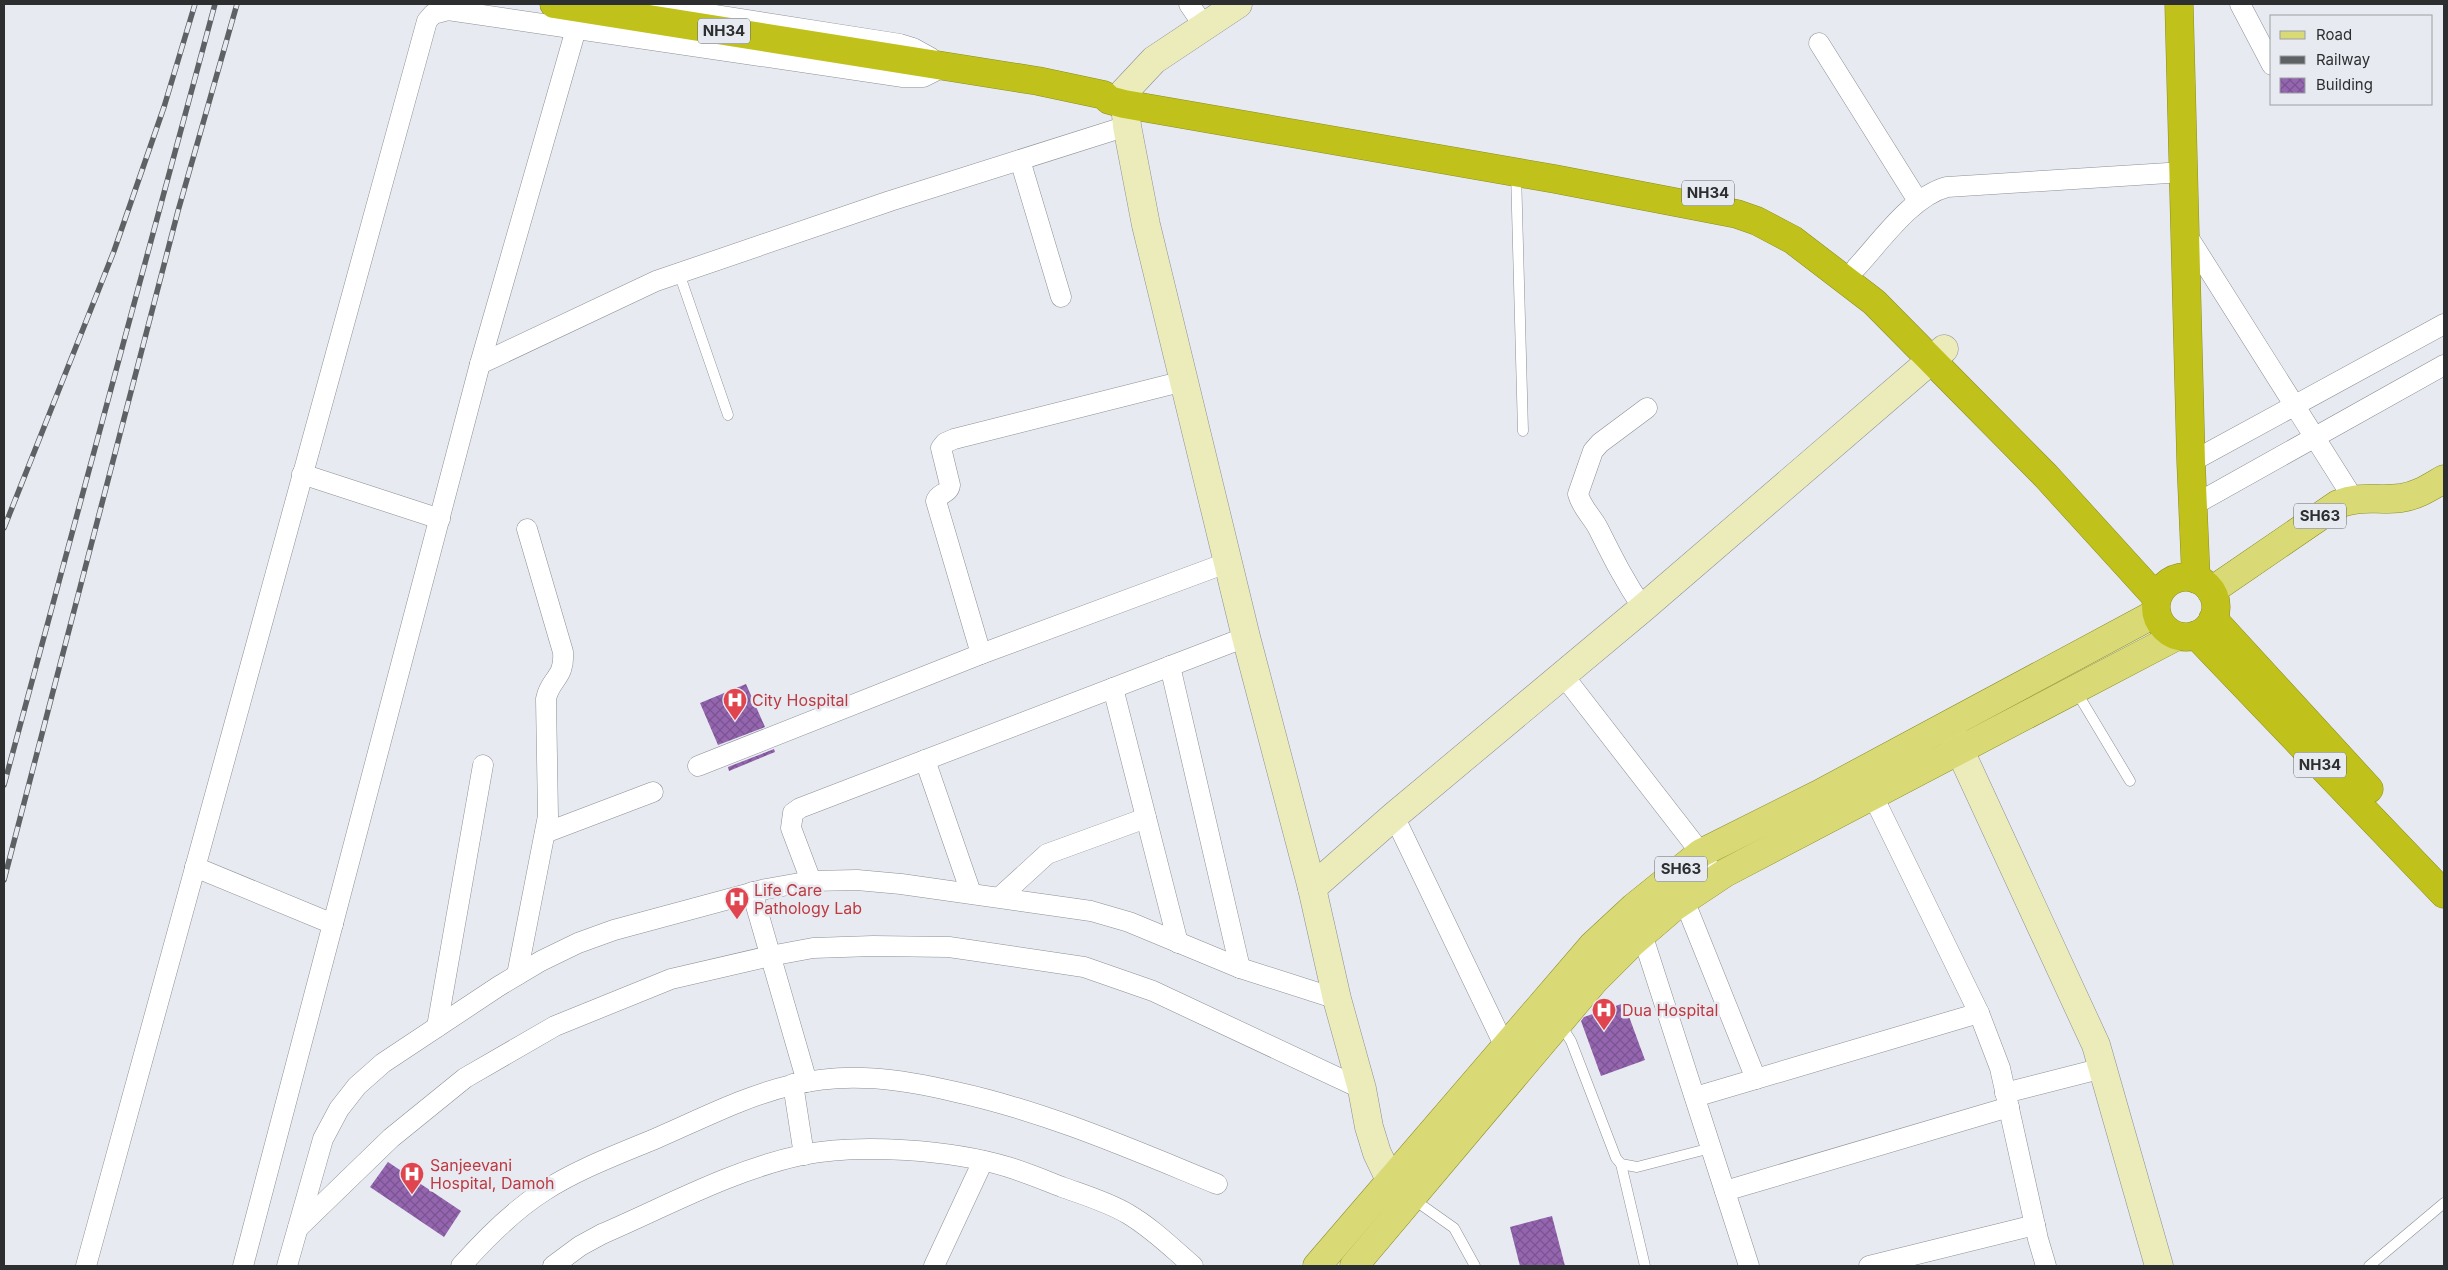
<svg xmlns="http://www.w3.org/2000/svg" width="2448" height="1270" viewBox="0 0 2448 1270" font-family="Inter,sans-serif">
	<defs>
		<pattern id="building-cross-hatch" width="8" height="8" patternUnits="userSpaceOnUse" patternTransform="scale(1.25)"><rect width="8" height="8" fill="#9565b0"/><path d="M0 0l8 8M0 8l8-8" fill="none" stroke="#7a5490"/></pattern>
	</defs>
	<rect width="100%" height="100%" fill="#e7ebf1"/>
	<!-- building -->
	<g fill="url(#building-cross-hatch)">
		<path d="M 746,684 L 765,727 L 718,745 L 700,703 Z"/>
		<path d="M 774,749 L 775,752 L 729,771 L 728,767 Z"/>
		<path d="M 1624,1003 L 1645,1060 L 1601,1076 L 1581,1021 L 1584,1017 Z"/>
		<path d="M 388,1162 L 461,1211 L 444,1237 L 370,1187 Z"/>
		<path d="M 1552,1216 L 1565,1266 L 1520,1266 L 1510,1227 Z"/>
	</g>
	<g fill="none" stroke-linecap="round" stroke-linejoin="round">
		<defs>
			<g id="lane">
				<path d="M 1516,172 L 1523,431"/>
				<path d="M 679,273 L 728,415"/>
				<path d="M 2076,691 L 2130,781"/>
				<path d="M 1560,1024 L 1571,1041 L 1616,1158 L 1621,1164 L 1637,1167 L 1711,1148"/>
				<path d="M 1621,1164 L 1645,1266"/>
				<path d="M 1413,1199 L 1454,1228 L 1475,1266"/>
				<path d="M 2369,1266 L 2444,1203"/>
			</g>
			<g id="street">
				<path d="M 645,4 L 900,44 L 913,48 L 931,58"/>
				<path d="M 1189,4 L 1204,26"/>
				<path d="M 2240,4 L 2272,65"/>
				<path d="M 1819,43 L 1918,201"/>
				<path d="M 1020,160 L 1061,297"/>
				<path d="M 2185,232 L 2353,498"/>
				<path d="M 1856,268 C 1881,241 1912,196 1947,187 L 2184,172"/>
				<path d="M 480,364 L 656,281 L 890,201 L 1127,126"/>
				<path d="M 2191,462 L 2444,324"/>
				<path d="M 302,474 L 440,519"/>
				<path d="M 2192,506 L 2444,365"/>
				<path d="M 1643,608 C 1625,582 1613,558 1599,530 C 1593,517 1582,509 1578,494 L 1593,451 L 1600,443 L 1647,408"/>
				<path d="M 981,654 L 936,501 C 938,493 949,494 950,485 L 941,448 L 945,443 L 954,439 L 1184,381"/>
				<path d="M 1170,666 L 1240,968"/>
				<path d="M 1563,675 L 1701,853 L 1715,879"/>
				<path d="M 1113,688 L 1178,943"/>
				<path d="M 925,760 L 971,893"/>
				<path d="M 698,766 L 981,654 L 1229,562"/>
				<path d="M 1873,796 L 1979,1013 L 2000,1068 L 2038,1239 L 2046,1266"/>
				<path d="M 1394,816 L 1506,1049 L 1512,1056"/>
				<path d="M 545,833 L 653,792"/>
				<path d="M 195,867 L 333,924"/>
				<path d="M 811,881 L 791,828 L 793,813 L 800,808 L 1246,637"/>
				<path d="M 752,892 L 807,1082"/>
				<path d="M 1000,897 L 1047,854 L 1146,818"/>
				<path d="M 1684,900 L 1756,1079"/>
				<path d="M 1636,925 L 1642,934 L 1749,1266"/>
				<path d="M 517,975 L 548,816 L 546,699 C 550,678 565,679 563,652 L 527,529"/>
				<path d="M 437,1027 L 483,765"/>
				<path d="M 793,1084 L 804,1155"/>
				<path d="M 2005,1093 L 2103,1068"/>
				<path d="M 1695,1097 L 1979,1013"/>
				<path d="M 1725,1191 L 2009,1107"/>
				<path d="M 298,1228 L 391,1138 L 465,1078 L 555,1026 L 671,979 L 770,956 L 813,948 L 873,946 L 949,947 L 1084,967 L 1153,991 L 1362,1089"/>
				<path d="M 86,1266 L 427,21 L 433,14 L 448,10 L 903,77 L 923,77 L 945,66"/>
				<path d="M 243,1266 L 480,364 L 576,29"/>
				<path d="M 287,1266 L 323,1139 L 339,1109 L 357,1086 L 383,1063 L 499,986 L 541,961 L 578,943 L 614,930 L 766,889 L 811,881 L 857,880 L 901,884 L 1091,911 L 1129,922 L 1240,968 L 1337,999"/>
				<path d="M 461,1266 C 485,1239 514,1210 544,1191 C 578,1169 619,1154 657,1138 C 701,1119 745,1096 792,1085 C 847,1071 901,1079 956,1092 C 1047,1112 1131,1149 1217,1184"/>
				<path d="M 553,1266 L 580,1246 L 602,1234 C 667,1206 732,1170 802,1155 C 860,1143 952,1150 1008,1167 C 1027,1173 1044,1180 1062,1187 C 1084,1195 1108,1202 1128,1214 C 1152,1228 1172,1248 1193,1266"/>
				<path d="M 934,1266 L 983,1161"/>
				<path d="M 1869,1266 L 2035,1225"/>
			</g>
			<g id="secondary">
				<path d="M 1238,4 L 1154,60 L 1124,92 L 1127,126 L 1146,225 L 1246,637 L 1312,888 L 1337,999 L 1362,1089 L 1369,1127 L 1377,1153 L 1390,1180 L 1408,1195"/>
				<path d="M 1950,729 L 2096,1045 L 2159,1266"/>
				<path d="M 1312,888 L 1394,816 L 1643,608 L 1944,349"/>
			</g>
			<g id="primary">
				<path d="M 2211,591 L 2338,504 C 2362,495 2377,501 2401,498 C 2417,496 2430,487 2444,479"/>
				<path d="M 1317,1266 L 1592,946 L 1634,907 L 1701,853 L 1819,794 L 2156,613"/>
				<path d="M 1354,1266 L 1595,980 L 1632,943 L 1674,907 L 1725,873 L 2177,636"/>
			</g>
			<g id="highway">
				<path d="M 554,4 L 1038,81 L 1104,95 L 1109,100 L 1124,104 L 1555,179 L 1737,214 L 1757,221 L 1793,240 L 1874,302 L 2046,476 L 2157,598"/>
				<path d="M 2179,4 L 2191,462 L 2196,579"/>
				<circle cx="2186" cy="607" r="30"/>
				<path d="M 2213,619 L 2369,789"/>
				<path d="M 2196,635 L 2444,894"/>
			</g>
		</defs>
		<!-- lane casing -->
		<use href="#lane" stroke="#8b8f94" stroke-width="11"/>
		<!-- street casing -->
		<use href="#street" stroke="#8b8f94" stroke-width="21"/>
		<!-- secondary casing -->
		<use href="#secondary" stroke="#8b8f94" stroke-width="29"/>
		<!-- primary casing -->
		<use href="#primary" stroke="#8c8e22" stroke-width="29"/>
		<!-- highway casing -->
		<use href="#highway" stroke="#8c8e22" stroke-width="29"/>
		<!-- lane -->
		<use href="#lane" stroke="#fff" stroke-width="10"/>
		<!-- street -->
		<use href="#street" stroke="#fff" stroke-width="20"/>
		<!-- secondary -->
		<use href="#secondary" stroke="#ececbb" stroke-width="28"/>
		<!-- primary -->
		<use href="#primary" stroke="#d9da76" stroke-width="28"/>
		<!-- highway -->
		<use href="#highway" stroke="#c0c11b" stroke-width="28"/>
		<defs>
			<g id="rail">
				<path d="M 4,528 L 114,251 L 164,107 L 195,4"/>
				<path d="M 4,785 L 215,4"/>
				<path d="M 4,880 L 178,211 L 237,4"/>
			</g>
		</defs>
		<!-- rail casing -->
		<use href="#rail" stroke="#5f6265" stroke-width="5.5"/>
		<!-- rail -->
		<use href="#rail" stroke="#e7ebf1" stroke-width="4" stroke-dasharray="11" stroke-linecap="butt"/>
	</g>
	<!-- icons -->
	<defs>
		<symbol id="hospital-pin" viewBox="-11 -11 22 30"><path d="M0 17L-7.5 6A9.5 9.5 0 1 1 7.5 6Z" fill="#e0444e" stroke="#e7ebf1"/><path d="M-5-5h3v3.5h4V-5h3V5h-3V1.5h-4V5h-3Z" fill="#fff"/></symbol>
	</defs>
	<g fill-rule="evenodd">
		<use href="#hospital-pin" x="721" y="686" width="28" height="38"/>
		<use href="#hospital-pin" x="723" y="885" width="28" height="38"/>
		<use href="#hospital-pin" x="1590" y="996" width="28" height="38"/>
		<use href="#hospital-pin" x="398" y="1160" width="28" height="38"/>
	</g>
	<g text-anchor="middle" stroke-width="5" stroke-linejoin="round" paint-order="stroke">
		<!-- shield labels -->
		<g fill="#e7ebf1" stroke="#64676a" stroke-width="1">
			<rect x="698" y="18.5" width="52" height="25" rx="4"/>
			<rect x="1682" y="180.5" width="52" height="25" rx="4"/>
			<rect x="2294" y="503.5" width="52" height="25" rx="4"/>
			<rect x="2294" y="752.5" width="52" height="25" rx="4"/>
			<rect x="1655" y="856.5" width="52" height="25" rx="4"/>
		</g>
		<g font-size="15" font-weight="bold" fill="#2c2e30">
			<text x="724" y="36">NH34</text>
			<text x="1708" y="198">NH34</text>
			<text x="2320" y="521">SH63</text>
			<text x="2320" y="770">NH34</text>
			<text x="1681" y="874">SH63</text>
		</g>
		<!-- health labels -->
		<g font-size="16" fill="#be3a42" stroke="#e7ebf1" text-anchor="start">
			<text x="752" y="706">City Hospital</text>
			<text x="754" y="896">Life Care<tspan x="754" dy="18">Pathology Lab</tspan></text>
			<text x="1622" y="1016">Dua Hospital</text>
			<text x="430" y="1171">Sanjeevani<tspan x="430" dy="18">Hospital, Damoh</tspan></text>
		</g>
	</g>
	<!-- border -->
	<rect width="2448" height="1270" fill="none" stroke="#2c2e30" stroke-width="10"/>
	<!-- legend -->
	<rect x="2270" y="15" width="162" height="90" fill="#e7ebf1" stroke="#9c9fa4"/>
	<rect x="2280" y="31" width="25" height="8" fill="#d9da76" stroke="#9c9fa4"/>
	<text x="2316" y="40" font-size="15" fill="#2c2e30">Road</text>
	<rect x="2280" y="56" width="25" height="8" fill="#5f6265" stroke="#9c9fa4"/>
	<text x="2316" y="65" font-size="15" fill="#2c2e30">Railway</text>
	<rect x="2280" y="78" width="25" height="15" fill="url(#building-cross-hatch)" stroke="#9c9fa4"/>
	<text x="2316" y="90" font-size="15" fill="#2c2e30">Building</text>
</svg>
